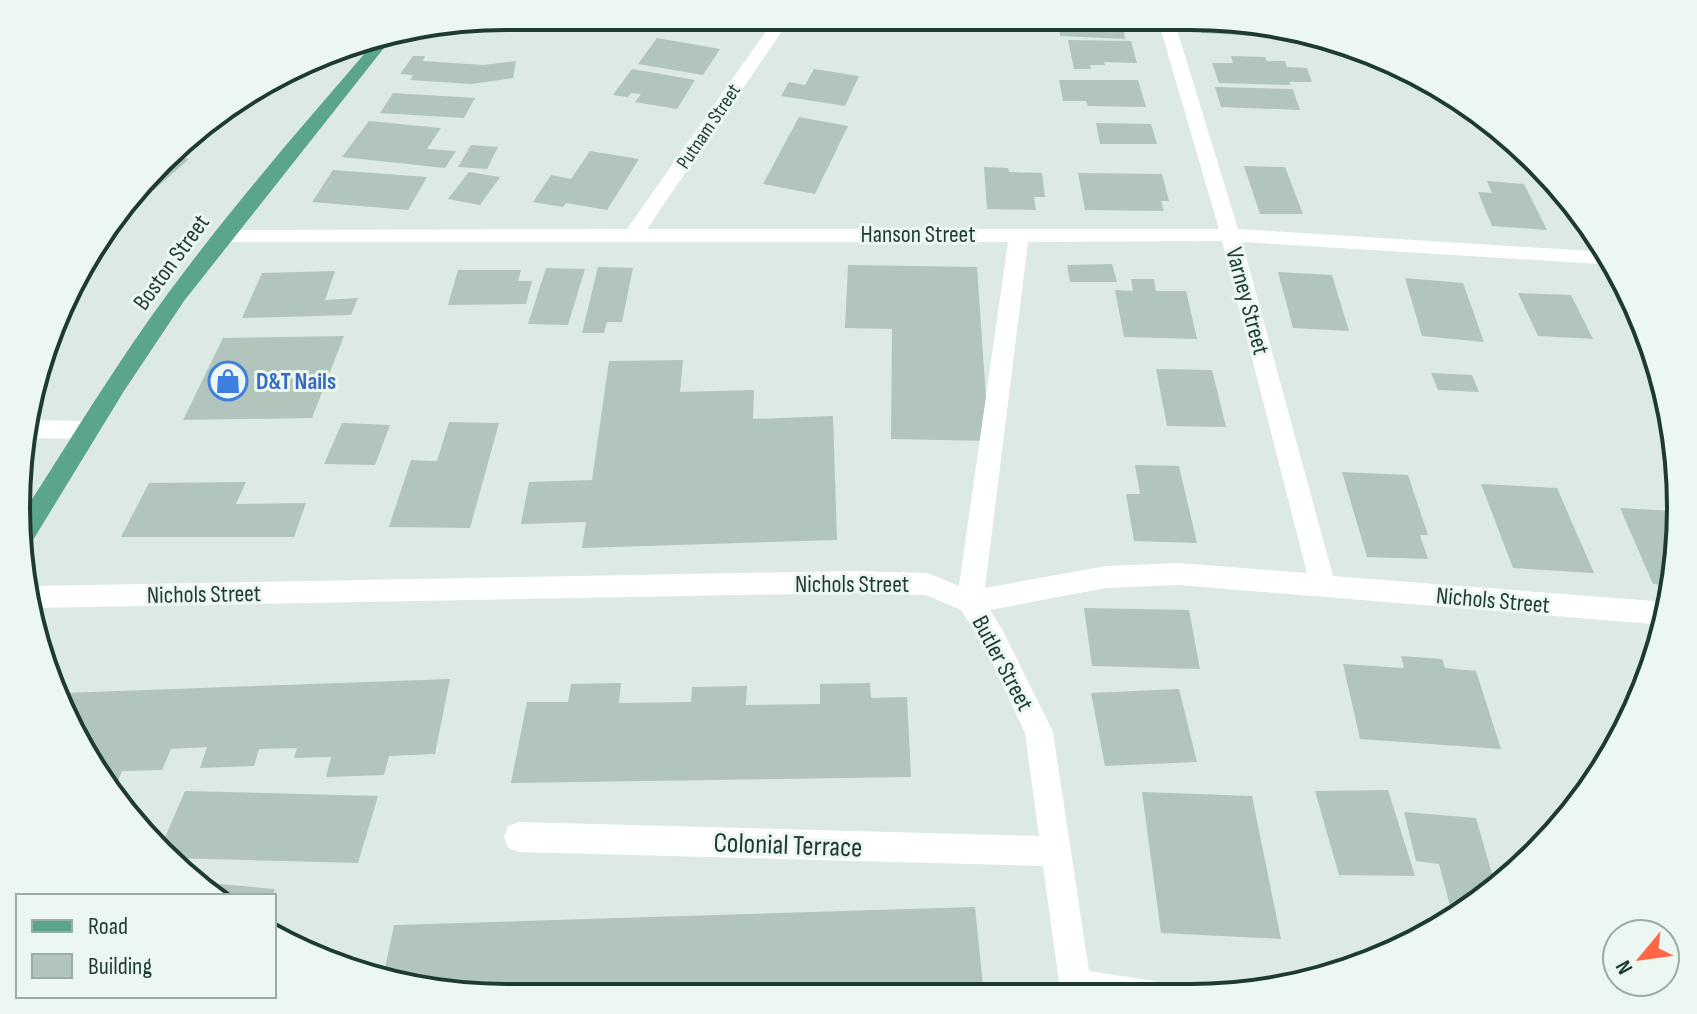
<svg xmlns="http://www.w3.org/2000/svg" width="1697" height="1014" viewBox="0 0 1697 1014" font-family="'Sofia Sans Condensed',sans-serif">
	<rect width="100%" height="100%" fill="#dceae3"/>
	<!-- building -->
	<g fill="#b1c5bc">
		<path d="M 818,18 L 875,18 L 871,25 L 853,22 L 852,25 Z"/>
		<path d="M 1059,19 L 1122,19 L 1125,39 L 1060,36 Z"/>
		<path d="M 1198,20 L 1251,20 L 1256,36 L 1201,33 Z"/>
		<path d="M 657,38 L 720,49 L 703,75 L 638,64 Z"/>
		<path d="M 1068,40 L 1131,41 L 1137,63 L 1104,62 L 1105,65 L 1090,65 L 1091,69 L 1074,69 Z"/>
		<path d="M 413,56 L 425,56 L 423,61 L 483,65 L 516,61 L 513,78 L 471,84 L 410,80 L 413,75 L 400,74 Z"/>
		<path d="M 1231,56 L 1265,57 L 1267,61 L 1285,61 L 1287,67 L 1307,68 L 1312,82 L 1289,82 L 1291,85 L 1219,83 L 1212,63 L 1233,63 Z"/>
		<path d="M 632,69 L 695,80 L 677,109 L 635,102 L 641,94 L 631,93 L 628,97 L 613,95 Z"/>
		<path d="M 814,69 L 859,76 L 845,106 L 781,96 L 789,82 L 805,85 Z"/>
		<path d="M 1059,80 L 1138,80 L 1146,107 L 1088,106 L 1086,101 L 1063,101 Z"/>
		<path d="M 1215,87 L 1293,89 L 1300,110 L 1221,107 Z"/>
		<path d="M 393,93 L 475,98 L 464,118 L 380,113 Z"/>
		<path d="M 799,117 L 848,126 L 815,194 L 763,184 Z"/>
		<path d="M 369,121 L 441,128 L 427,149 L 456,151 L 445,168 L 342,157 Z"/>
		<path d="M 1096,123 L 1151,124 L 1157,144 L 1100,144 Z"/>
		<path d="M 471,145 L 498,147 L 487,169 L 458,167 Z"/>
		<path d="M 590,151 L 639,159 L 607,210 L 566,203 L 563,207 L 533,202 L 551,175 L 571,179 Z"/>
		<path d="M 170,155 L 189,159 L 103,235 L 117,208 Z"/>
		<path d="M 1244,166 L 1285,167 L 1303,214 L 1260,214 Z"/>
		<path d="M 984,167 L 1008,168 L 1009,172 L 1042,173 L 1045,197 L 1034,197 L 1036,210 L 987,209 Z"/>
		<path d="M 333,170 L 427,177 L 408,210 L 312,202 Z"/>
		<path d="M 469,172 L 500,177 L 480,205 L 448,199 Z"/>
		<path d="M 1078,173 L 1162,174 L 1169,201 L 1161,201 L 1164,211 L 1085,210 Z"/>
		<path d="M 1487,181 L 1524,184 L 1547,230 L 1492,226 L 1478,192 L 1492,193 Z"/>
		<path d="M 1112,264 L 1117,282 L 1070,282 L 1067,265 Z"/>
		<path d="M 848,265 L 977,267 L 989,441 L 891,439 L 892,329 L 845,328 Z"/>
		<path d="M 598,267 L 633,268 L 622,322 L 607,322 L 604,333 L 582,333 Z"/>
		<path d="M 546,268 L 585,269 L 568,325 L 528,324 Z"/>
		<path d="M 458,270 L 521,270 L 518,281 L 532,281 L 526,304 L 448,305 Z"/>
		<path d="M 335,271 L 325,300 L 358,298 L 351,315 L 242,318 L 262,273 Z"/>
		<path d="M 1278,272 L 1332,275 L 1349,331 L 1293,328 Z"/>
		<path d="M 1405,278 L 1463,283 L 1484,342 L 1422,336 Z"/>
		<path d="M 1131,279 L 1154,279 L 1156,291 L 1186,291 L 1197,339 L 1124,337 L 1115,290 L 1133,291 Z"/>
		<path d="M 1518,293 L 1571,295 L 1593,339 L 1538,336 Z"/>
		<path d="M 344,336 L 312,418 L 183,420 L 223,338 Z"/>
		<path d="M 683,360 L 680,392 L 754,390 L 753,419 L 833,416 L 837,540 L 582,548 L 586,522 L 521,524 L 529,482 L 592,480 L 609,361 Z"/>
		<path d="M 1156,369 L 1212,370 L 1226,427 L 1167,426 Z"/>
		<path d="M 1431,373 L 1472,375 L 1479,392 L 1438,390 Z"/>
		<path d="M 449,422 L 499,423 L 470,528 L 389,527 L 411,460 L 437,461 Z"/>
		<path d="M 342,423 L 390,425 L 375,465 L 324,464 Z"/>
		<path d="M 1135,465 L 1179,466 L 1197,543 L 1134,541 L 1126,494 L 1140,494 Z"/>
		<path d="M 1342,472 L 1408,475 L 1428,535 L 1420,535 L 1428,559 L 1367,557 Z"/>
		<path d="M 246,482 L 236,504 L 306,503 L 294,537 L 121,537 L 149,483 Z"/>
		<path d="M 1481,484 L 1557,488 L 1594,573 L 1513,568 Z"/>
		<path d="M 1620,508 L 1672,511 L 1668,585 L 1653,584 Z"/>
		<path d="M 1084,608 L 1189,610 L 1200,669 L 1092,666 Z"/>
		<path d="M 1401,656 L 1442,659 L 1445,668 L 1476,671 L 1501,749 L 1360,739 L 1343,664 L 1404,668 Z"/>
		<path d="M 450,679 L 435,754 L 389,756 L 384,775 L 326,777 L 331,757 L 294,758 L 297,748 L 259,749 L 254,766 L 200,768 L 207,747 L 171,749 L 162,770 L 122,771 L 114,791 L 109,791 L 61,700 L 64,693 Z"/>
		<path d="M 621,683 L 619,703 L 691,702 L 692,687 L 747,686 L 746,705 L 820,704 L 820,684 L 870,683 L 871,698 L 907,697 L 911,777 L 511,783 L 527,702 L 568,702 L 571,684 Z"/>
		<path d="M 1179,689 L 1197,762 L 1105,766 L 1091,693 Z"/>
		<path d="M 1388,790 L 1415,876 L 1339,875 L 1315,791 Z"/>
		<path d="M 185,791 L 378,796 L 358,863 L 169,858 L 160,849 Z"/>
		<path d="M 1142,792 L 1252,796 L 1281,939 L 1161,933 Z"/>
		<path d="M 1404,812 L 1476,818 L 1494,881 L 1453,917 L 1439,864 L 1416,861 Z"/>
		<path d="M 207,883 L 275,889 L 272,896 L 208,896 L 203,892 Z"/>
		<path d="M 975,907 L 984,996 L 443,994 L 383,978 L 394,925 Z"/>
	</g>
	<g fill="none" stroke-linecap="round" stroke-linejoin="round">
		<!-- minor -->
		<g fill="#fff" fill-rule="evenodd">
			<path d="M 776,17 L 791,18 L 647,229 L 1219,229 L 1158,20 L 1174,20 L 1238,229 L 1607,252 L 1616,265 L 1242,242 L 1333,576 L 1666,602 L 1665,625 L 1179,585 L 1106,588 L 990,610 L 1002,629 L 1053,732 L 1089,971 L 1155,981 L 1166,986 L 1171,997 L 1061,996 L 1043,866 L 519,852 L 508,848 L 504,837 L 508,826 L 519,822 L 1039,836 L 1025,733 L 984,645 L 961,610 L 926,595 L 852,593 L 33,608 L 31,586 L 852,571 L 928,573 L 959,586 L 1008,242 L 221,242 L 211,236 L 221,230 L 627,229 ZM 1222,241 L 1307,573 L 1179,563 L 1106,566 L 985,588 L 1028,242 Z"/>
			<path d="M 30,420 L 89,421 L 97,424 L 100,430 L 97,436 L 89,439 L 29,438 Z"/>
		</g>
		<!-- major -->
		<path fill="#5ba58d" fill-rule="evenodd" d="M 395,34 L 184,301 L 124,391 L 30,545 L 23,548 L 18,521 C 68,444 115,365 169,292 C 235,203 307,120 379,37 Z"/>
	</g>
	<!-- icons -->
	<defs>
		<symbol id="shop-ring" viewBox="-11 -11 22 22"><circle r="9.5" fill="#edf7f1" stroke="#3f7fe0" stroke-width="1.5"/><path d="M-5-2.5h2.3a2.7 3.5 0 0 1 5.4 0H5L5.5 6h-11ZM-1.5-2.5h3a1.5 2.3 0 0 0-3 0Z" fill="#3f7fe0"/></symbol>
	</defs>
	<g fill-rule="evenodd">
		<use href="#shop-ring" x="206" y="359" width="44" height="44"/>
	</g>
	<g text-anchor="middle" stroke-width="6" stroke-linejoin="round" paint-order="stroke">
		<!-- far-street labels -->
		<g font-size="20" fill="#1d3b30" stroke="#edf7f1">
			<text transform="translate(708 126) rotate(-56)" y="7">Putnam Street</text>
		</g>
		<!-- street labels -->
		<g font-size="24" fill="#1d3b30" stroke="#edf7f1">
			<text x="918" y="242">Hanson Street</text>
			<text transform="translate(171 262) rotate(-54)" y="8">Boston Street</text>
			<text transform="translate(1248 301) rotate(75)" y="8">Varney Street</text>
			<text x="852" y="592">Nichols Street</text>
			<text transform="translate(204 594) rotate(-1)" y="8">Nichols Street</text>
			<text transform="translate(1493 600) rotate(5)" y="8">Nichols Street</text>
			<text transform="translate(1003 663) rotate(62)" y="8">Butler Street</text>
		</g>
		<!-- shop labels -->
		<g font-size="24" font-weight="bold" fill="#366cbe" stroke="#edf7f1" text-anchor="start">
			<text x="256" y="389">D&amp;T Nails</text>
		</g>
		<!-- near-street labels -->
		<g font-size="28" fill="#1d3b30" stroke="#edf7f1">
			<text transform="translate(788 844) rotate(2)" y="10">Colonial Terrace</text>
		</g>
	</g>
	<!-- crop -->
	<path d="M0 0H1697V1014H0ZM507 30H1190A477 477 0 0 1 1667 507V507A477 477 0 0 1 1190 984H507A477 477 0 0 1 30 507V507A477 477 0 0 1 507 30Z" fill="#edf7f1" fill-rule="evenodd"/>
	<path fill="none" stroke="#1d3b30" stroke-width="4" d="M507 30H1190A477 477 0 0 1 1667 507V507A477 477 0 0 1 1190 984H507A477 477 0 0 1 30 507V507A477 477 0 0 1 507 30Z"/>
	<!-- legend -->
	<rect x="16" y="894" width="260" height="104" fill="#edf7f1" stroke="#9aaca4" stroke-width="2"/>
	<rect x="32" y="920" width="40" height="12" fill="#5ba58d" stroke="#9aaca4" stroke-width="2"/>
	<text x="88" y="934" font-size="24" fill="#1d3b30">Road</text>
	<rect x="32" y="954" width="40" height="24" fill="#b1c5bc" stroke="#9aaca4" stroke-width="2"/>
	<text x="88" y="974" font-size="24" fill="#1d3b30">Building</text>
	<!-- north arrow -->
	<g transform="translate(1641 958) rotate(241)"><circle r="38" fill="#edf7f1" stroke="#9aaca4" stroke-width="2"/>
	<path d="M0-6L14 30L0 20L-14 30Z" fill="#ff6546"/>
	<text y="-12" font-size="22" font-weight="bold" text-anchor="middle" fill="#1d3b30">N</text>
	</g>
</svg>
